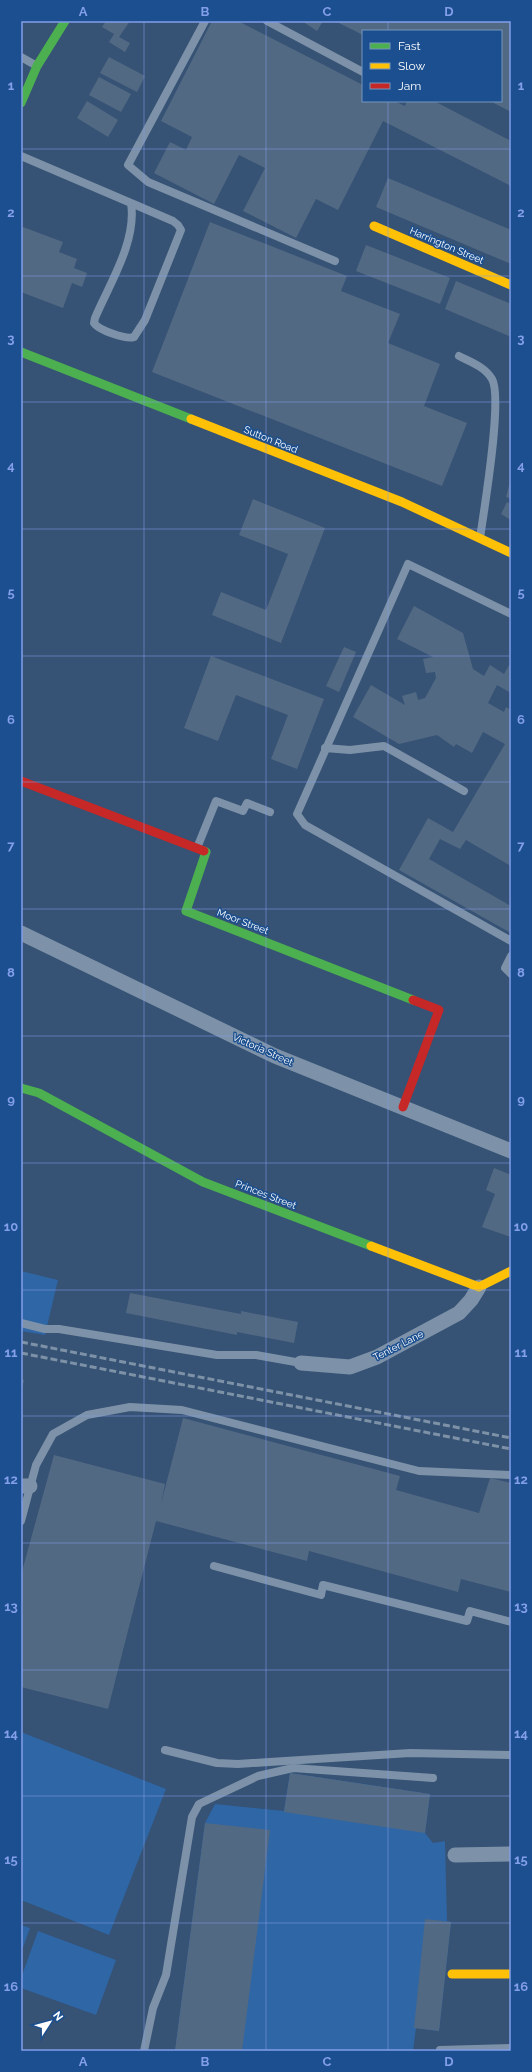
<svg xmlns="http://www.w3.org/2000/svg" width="532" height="2072" viewBox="0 0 532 2072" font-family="Raleway,sans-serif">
	<rect width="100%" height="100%" fill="#365274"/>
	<!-- green -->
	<g fill="#2f66a5">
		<path d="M 21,1271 L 58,1280 L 45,1335 L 21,1331 Z"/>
		<path d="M 21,1732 L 166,1789 L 109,1935 L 21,1900 Z"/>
		<path d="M 290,1773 L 430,1794 L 425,1833 L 433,1843 L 445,1841 L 447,1921 L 451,1922 L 439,2031 L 416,2028 L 413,2051 L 175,2051 L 205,1823 L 215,1804 L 284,1811 Z"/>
		<path d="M 21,1925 L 30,1928 L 21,1953 Z"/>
		<path d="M 38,1931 L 116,1960 L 96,2015 L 21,1988 L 21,1978 Z"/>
	</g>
	<!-- building -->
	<g fill="#526984">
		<path d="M 106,21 L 130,21 L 119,37 L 130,43 L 125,52 L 109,42 L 114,34 L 102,27 Z"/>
		<path d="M 212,21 L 238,21 L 363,85 L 363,101 L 394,101 L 405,106 L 407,101 L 434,101 L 511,141 L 511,186 L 383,121 L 338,210 L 316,199 L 296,238 L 243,211 L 265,168 L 239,155 L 214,204 L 154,173 L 170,142 L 186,150 L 192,137 L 161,121 Z"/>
		<path d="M 302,21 L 323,21 L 317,31 Z"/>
		<path d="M 335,21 L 511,21 L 511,112 L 490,101 L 501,101 L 501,31 L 363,31 L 363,35 Z"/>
		<path d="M 109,57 L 145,76 L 137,92 L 100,73 Z"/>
		<path d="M 99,77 L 131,94 L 121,112 L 89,95 Z"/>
		<path d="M 87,101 L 118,120 L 108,137 L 77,118 Z"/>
		<path d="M 388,178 L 511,230 L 511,264 L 376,207 Z"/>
		<path d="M 210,222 L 347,276 L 341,291 L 400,314 L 388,343 L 440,364 L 424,406 L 467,423 L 442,486 L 152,372 Z"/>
		<path d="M 23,227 L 63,242 L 59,252 L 77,259 L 74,268 L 87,273 L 82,287 L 72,283 L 63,308 L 21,292 L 21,232 Z"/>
		<path d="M 366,245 L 450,278 L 440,304 L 356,271 Z"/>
		<path d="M 456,281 L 511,304 L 511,337 L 445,309 Z"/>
		<path d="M 510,482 L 511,482 L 511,499 L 506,497 Z"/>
		<path d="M 253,499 L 325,528 L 281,643 L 212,615 L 221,592 L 266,610 L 288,554 L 239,535 Z"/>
		<path d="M 507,502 L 511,504 L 511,520 L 501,514 Z"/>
		<path d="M 414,606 L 463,633 L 473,669 L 484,676 L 490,665 L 504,674 L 511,662 L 511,693 L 497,685 L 488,703 L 504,712 L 506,707 L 511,710 L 511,866 L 466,840 L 460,849 L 440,839 L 429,859 L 511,906 L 511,933 L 399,870 L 428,818 L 453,832 L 505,744 L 483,732 L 472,753 L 456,744 L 454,747 L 437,735 L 399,744 L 353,717 L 371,685 L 405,705 L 402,696 L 416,692 L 418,700 L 425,698 L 436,678 L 435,672 L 426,673 L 423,659 L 433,657 L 397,639 Z"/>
		<path d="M 344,647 L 356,652 L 339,692 L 326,686 Z"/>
		<path d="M 211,656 L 324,699 L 297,769 L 271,759 L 288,715 L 236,695 L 218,741 L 184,728 Z"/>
		<path d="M 494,1168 L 511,1175 L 511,1237 L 482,1227 L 495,1194 L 486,1190 Z"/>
		<path d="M 130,1293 L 241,1314 L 241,1311 L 298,1322 L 294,1343 L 237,1332 L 237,1335 L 126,1313 Z"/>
		<path d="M 21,1379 L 24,1380 L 22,1389 L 21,1389 Z"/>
		<path d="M 183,1418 L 400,1476 L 396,1490 L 479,1513 L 490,1478 L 511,1483 L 511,1592 L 461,1579 L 458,1592 L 309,1551 L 307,1561 L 156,1521 L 108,1709 L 21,1687 L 21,1575 L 54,1455 L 165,1484 L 161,1504 Z"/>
		<path d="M 290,1773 L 430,1794 L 425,1833 L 284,1812 Z"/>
		<path d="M 205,1823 L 270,1830 L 242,2051 L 175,2051 Z"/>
		<path d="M 425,1919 L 451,1922 L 439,2031 L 414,2028 Z"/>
	</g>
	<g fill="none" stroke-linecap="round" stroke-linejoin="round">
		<!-- lane -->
		<g stroke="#7d92a8" stroke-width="8">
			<path d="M 205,21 L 128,165 L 148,182 L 335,261"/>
			<path d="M 267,21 L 363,72"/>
			<path d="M 21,57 L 37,66"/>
			<path d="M 21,156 L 131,203 C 137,241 110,283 95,318 L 94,323 C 98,330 127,340 134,337 L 145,320 L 181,230 L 178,225 L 173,221 L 131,203"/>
			<path d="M 459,356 C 471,362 485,367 492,379 C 503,398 484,510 480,538"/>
			<path d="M 511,614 L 408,564 L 297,814 L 305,825 L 511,941"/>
			<path d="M 325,748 L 350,750 L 384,746 L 464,791"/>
			<path d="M 197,848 L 216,801 L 243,811 L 247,803 L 270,812"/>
			<path d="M 511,956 L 505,968 L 511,974"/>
			<path d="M 21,1323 L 45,1329 L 59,1329 L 217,1355 L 256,1355 L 301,1363"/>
			<path d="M 21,1521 L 36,1465 L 53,1434 L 87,1415 L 130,1407 L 182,1410 L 419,1471 L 511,1475"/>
			<path d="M 214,1566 L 321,1595 L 323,1585 L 467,1621 L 470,1611 L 511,1622"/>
			<path d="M 165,1750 L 217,1763 L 238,1764 L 410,1753 L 511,1755"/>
			<path d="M 440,2050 L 511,2048"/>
			<path d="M 144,2051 L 153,2008 L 166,1975 L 192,1817 L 199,1804 L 258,1776 L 293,1768 L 433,1778"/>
		</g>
		<!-- street -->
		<g stroke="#7d92a8" stroke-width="15">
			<path d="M 21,933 L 275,1056 L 511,1151"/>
			<path d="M 301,1363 L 350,1367 L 377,1357 L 459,1313 L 471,1300 L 479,1287"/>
			<path d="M 21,1486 L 30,1486"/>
			<path d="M 455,1855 L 511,1854"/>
		</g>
		<!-- fast -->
		<g stroke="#4caf50" stroke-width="9">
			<path d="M 21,103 L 37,66 L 65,21"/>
			<path d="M 21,352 L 191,419"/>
			<path d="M 204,851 L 206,852 L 186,911 L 413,1000"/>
			<path d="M 21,1088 L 39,1093 L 203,1182 L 371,1246"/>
		</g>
		<!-- slow -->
		<g stroke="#ffc107" stroke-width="9">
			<path d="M 374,226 L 511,285"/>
			<path d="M 191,419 L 402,502 L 511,553"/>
			<path d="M 371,1246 L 479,1287 L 511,1271"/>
			<path d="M 452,1974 L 511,1974"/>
		</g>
		<!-- jam -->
		<g stroke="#c62828" stroke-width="9">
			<path d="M 21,781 L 204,851"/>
			<path d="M 403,1107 L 439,1010 L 413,1000"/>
		</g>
		<!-- rail -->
		<g stroke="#7e92a7" stroke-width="3" stroke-dasharray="7 3" stroke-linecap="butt">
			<path d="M 21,1342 L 511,1438"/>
			<path d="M 21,1353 L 511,1449"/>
		</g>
	</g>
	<!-- grid -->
	<path fill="none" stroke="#839eea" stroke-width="1" stroke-opacity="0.55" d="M 144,21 L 144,2051M 266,21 L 266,2051M 388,21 L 388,31M 388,101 L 388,2051M 21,149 L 511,149M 21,276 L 511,276M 21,402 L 511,402M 21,529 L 511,529M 21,656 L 511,656M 21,782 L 511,782M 21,909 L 511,909M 21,1036 L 511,1036M 21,1163 L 511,1163M 21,1290 L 511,1290M 21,1416 L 511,1416M 21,1543 L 511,1543M 21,1670 L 511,1670M 21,1796 L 511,1796M 21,1923 L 511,1923"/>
	<g text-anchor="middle" stroke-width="3" stroke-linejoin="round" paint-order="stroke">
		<!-- street labels -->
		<g font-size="10" fill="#fff" stroke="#1b4f8f">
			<text transform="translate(447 245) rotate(23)" y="4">Harrington Street</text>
			<text transform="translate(271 439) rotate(22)" y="4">Sutton Road</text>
			<text transform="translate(243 921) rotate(21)" y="4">Moor Street</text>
			<text transform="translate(263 1049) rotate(24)" y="4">Victoria Street</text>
			<text transform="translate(266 1194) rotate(21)" y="4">Princes Street</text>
			<text transform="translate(398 1345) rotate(-27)" y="4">Tenter Lane</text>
		</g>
	</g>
	<!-- border -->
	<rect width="532" height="2072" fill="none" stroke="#1b4f8f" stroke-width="44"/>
	<!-- legend -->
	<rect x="362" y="30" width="140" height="72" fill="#1b4f8f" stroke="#7695bc"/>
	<rect x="370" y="43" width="20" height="6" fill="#4caf50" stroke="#7695bc"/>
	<text x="398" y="50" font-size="12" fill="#ffffff">Fast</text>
	<rect x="370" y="63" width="20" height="6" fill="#ffc107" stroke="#7695bc"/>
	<text x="398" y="70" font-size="12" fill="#ffffff">Slow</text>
	<rect x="370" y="83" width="20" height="6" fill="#c62828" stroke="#7695bc"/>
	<text x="398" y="90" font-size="12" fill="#ffffff">Jam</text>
	<!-- north arrow -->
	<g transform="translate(50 2022) rotate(54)" stroke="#1b4f8f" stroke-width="3" paint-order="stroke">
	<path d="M0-3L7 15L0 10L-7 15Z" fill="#ffffff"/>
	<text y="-6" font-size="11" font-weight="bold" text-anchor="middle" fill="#ffffff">N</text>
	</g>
	<rect x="22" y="22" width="488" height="2028" fill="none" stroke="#839eea" stroke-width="1.5"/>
	<g font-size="13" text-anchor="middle" font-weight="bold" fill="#839eea">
		<text x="83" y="16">A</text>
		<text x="205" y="16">B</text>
		<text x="327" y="16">C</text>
		<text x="449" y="16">D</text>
		<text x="11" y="90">1</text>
		<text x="521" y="90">1</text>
		<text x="11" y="217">2</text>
		<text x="521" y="217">2</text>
		<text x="11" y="343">3</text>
		<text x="521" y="343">3</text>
		<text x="11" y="470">4</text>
		<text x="521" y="470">4</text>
		<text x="11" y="597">5</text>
		<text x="521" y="597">5</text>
		<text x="11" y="724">6</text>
		<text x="521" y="724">6</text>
		<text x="11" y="850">7</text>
		<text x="521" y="850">7</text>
		<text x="11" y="977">8</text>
		<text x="521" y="977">8</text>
		<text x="11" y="1104">9</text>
		<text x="521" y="1104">9</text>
		<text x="11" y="1231">10</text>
		<text x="521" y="1231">10</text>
		<text x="11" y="1357">11</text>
		<text x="521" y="1357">11</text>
		<text x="11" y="1484">12</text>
		<text x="521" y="1484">12</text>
		<text x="11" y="1611">13</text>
		<text x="521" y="1611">13</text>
		<text x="11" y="1738">14</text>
		<text x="521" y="1738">14</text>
		<text x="11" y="1864">15</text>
		<text x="521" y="1864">15</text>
		<text x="11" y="1991">16</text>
		<text x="521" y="1991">16</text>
		<text x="83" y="2066">A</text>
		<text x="205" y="2066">B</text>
		<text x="327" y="2066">C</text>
		<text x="449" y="2066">D</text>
	</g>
</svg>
